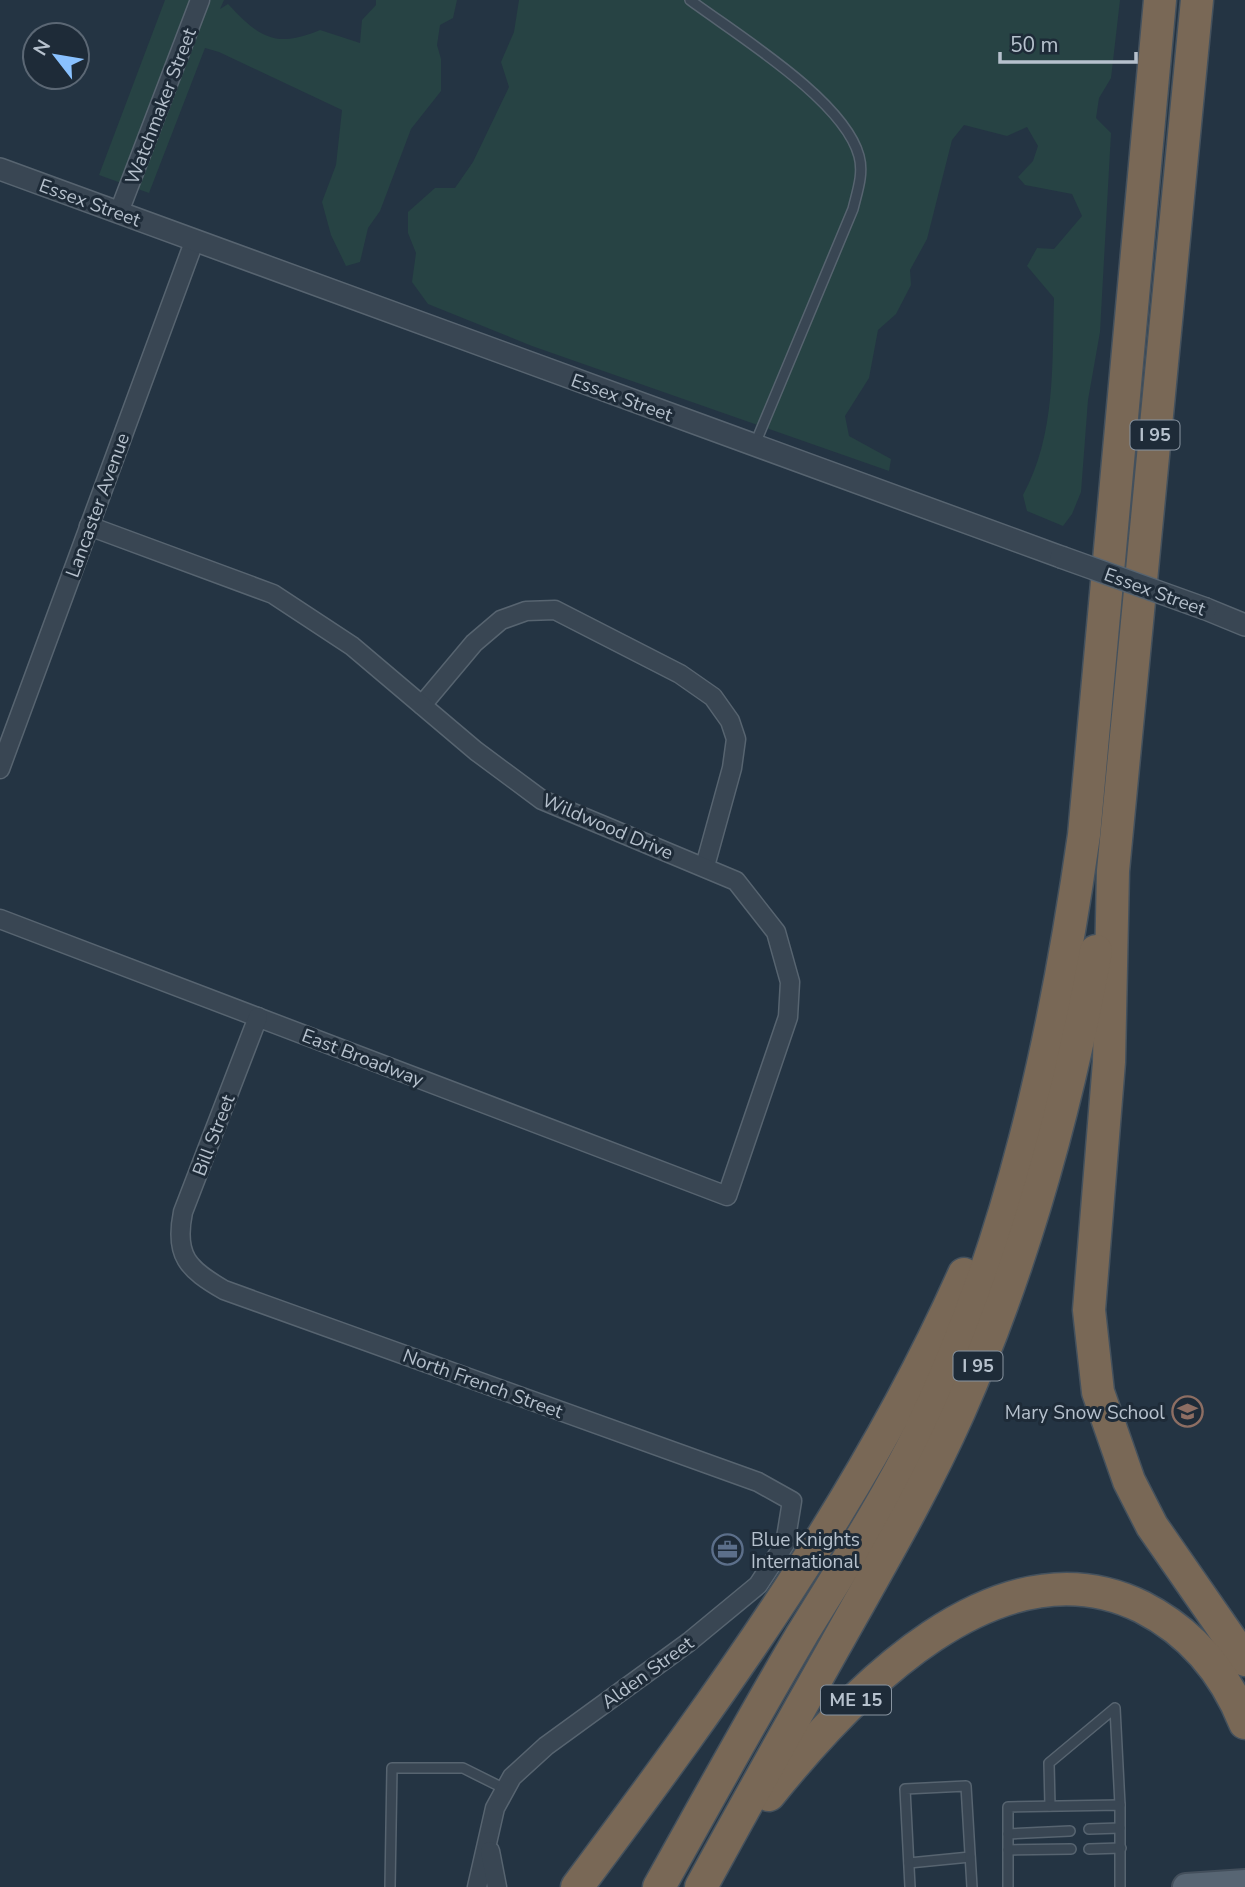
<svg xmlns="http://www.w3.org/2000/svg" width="1245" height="1887" viewBox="0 0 1245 1887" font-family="'Nunito Sans',sans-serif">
	<rect width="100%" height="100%" fill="#243443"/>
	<!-- green -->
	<g fill="#274344">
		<path d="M 165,0 L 224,0 L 220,9 L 228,4 C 259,37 275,49 320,30 L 360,43 L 362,20 L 376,5 L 376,0 L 457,0 L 453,18 L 440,25 L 437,45 L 441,59 L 441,91 L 411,129 L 380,211 L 368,228 L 360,262 L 346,266 L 331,235 L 322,202 L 336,165 L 342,110 L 219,52 L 205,48 L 149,193 L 99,175 Z"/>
		<path d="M 519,0 L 1120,0 L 1111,78 L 1099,98 L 1096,118 L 1111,133 L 1100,332 L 1088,400 L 1081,492 L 1072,514 L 1063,526 L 1027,511 L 1023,495 C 1056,435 1052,364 1054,298 L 1027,266 L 1037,248 L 1054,249 L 1082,216 L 1072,194 L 1025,185 L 1018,177 L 1033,161 L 1038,146 L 1027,127 L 1007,136 L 964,125 L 952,140 L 927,239 L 910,270 L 911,285 L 896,314 L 878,330 L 869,378 L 845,416 L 849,436 L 891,459 L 889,471 L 532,346 L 428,304 L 412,282 L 416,253 L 408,233 L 408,212 L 435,188 L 455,188 L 473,162 L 509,87 L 501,62 L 514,32 Z"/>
	</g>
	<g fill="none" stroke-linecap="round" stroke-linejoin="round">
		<defs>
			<g id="service">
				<path d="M 690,0 C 737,35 844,100 859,156 C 864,174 857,192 853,209 L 755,444"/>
				<path d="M 1050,1806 L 1049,1763 L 1115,1708 L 1120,1805"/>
				<path d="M 1089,1829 L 1120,1828"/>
				<path d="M 1008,1834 L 1070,1831"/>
				<path d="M 1089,1849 L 1121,1848"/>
				<path d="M 1008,1850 L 1071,1849"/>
				<path d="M 909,1863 L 970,1857"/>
				<path d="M 390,1887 L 392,1768 L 463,1768 L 503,1788"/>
				<path d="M 910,1887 L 905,1789 L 966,1786 L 972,1887"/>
				<path d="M 1008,1887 L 1008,1807 L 1120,1805 L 1120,1887"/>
			</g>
			<g id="minor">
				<path d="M 119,212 L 200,0"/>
				<path d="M 422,705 L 474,643 L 501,620 L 526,611 L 555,610 L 680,674 L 713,697 L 730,721 L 736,739 L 732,768 L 705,866"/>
				<path d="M 0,769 L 194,242"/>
				<path d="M 0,919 L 727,1196 L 788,1017 L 790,982 L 776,932 L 736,881 L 542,800 L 476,751 L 352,646 L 273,594 L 89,526"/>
				<path d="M 258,1017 L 183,1212 C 174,1256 188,1269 224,1290 L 758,1482 L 792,1501 L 785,1544 L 758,1585 L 689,1642 L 546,1746 L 512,1777 L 495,1808 L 477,1887"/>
				<path d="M 490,1851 L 497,1887"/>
			</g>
			<g id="tertiary">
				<path d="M 0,169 L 1061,557"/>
				<path d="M 1206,609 L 1245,625"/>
			</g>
			<path id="primary" d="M 1186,1887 L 1245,1883"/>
			<g id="motorway">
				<path d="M 1197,0 L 1113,871 L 1109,1062 L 1089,1310 L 1098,1392 L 1129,1481 L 1152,1526 L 1245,1660"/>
				<path d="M 769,1795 C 851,1693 998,1536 1142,1607 C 1191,1632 1225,1673 1245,1723"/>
				<path d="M 577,1887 C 722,1693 865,1496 964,1274"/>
				<path d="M 659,1887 C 706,1803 752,1719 801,1636 C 842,1569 885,1503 920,1432 C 1010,1246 1055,1038 1084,835 L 1160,0"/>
				<path d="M 701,1887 C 745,1806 790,1726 835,1646 C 878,1569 923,1493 959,1412 C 1024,1265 1067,1108 1096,951"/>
			</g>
		</defs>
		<!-- service casing -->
		<use href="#service" stroke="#576470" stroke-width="12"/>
		<!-- minor casing -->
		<use href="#minor" stroke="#576470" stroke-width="21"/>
		<!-- tertiary casing -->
		<use href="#tertiary" stroke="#576470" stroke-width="24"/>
		<!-- primary casing -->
		<use href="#primary" stroke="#434f5c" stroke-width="30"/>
		<!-- motorway casing -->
		<use href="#motorway" stroke="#44515d" stroke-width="35"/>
		<!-- service -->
		<use href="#service" stroke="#394653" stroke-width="9"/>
		<!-- minor -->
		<use href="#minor" stroke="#394653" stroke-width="18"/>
		<!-- tertiary -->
		<use href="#tertiary" stroke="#394653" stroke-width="21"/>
		<!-- primary -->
		<use href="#primary" stroke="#576573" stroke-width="26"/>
		<!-- motorway -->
		<use href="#motorway" stroke="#796856" stroke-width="32"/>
		<defs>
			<path id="tertiary-bridge" d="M 1061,557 L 1206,609"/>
		</defs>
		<!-- tertiary-bridge casing -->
		<use href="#tertiary-bridge" stroke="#576470" stroke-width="24" stroke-linecap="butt"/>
		<!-- tertiary-bridge -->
		<use href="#tertiary-bridge" stroke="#394653" stroke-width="21"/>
	</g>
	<!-- icons -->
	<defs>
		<symbol id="school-ring" viewBox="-11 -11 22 22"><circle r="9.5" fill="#1e2b38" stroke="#8d6e63" stroke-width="1.5"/><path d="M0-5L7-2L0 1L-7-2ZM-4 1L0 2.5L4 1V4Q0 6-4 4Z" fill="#8d6e63"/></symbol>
		<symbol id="office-ring" viewBox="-11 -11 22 22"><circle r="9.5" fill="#1e2b38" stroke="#5c6f8a" stroke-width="1.5"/><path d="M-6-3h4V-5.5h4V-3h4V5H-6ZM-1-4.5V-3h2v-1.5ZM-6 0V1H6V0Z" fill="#5c6f8a"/></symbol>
	</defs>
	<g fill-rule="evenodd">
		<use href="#school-ring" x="1170" y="1394" width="35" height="35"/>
		<use href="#office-ring" x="710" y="1532" width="35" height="35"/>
	</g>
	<g text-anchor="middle" stroke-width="6" stroke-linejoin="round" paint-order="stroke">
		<!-- shield labels -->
		<g fill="#1e2b38" stroke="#8894a0" stroke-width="2">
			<rect x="1130.5" y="420.5" width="49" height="29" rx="5"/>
			<rect x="953.5" y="1351.5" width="49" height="29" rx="5"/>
			<rect x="821" y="1685.5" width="70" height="29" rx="5"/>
		</g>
		<g font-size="18" font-weight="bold" fill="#b6c1cd">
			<text x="1155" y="441">I 95</text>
			<text x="978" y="1372">I 95</text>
			<text x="856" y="1706">ME 15</text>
		</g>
		<!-- street labels -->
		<g font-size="19" fill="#b6c1cd" stroke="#1e2b38">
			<text transform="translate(160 106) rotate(-69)" y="7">Watchmaker Street</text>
			<text transform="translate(90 202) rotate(20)" y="7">Essex Street</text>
			<text transform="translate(622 397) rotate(20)" y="7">Essex Street</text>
			<text transform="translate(97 505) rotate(-70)" y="7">Lancaster Avenue</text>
			<text transform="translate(1155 591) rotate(20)" y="7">Essex Street</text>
			<text transform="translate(608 826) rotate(23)" y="7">Wildwood Drive</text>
			<text transform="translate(363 1057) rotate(21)" y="7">East Broadway</text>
			<text transform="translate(213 1135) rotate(-69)" y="7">Bill Street</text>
			<text transform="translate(483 1383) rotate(20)" y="7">North French Street</text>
			<text transform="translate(647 1672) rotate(-36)" y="7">Alden Street</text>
		</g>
		<!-- poi labels -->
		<g font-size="19" fill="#b6c1cd" stroke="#1e2b38" text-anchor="end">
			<text x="1165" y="1419">Mary Snow School</text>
			<text x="751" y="1546" text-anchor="start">Blue Knights<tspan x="751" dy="22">International</tspan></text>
		</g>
	</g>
	<!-- north arrow -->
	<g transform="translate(56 56) rotate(301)"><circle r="33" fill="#1e2b38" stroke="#5b6774" stroke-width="2"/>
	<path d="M0-5L12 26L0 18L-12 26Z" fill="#89c1ff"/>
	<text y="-10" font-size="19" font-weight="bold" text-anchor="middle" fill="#b6c1cd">N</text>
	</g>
	<!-- scale -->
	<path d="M1000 52v10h136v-10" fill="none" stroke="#b6c1cd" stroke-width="3.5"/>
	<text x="1010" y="52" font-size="21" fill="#b6c1cd" stroke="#1e2b38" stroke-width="5" paint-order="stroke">50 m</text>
</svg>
